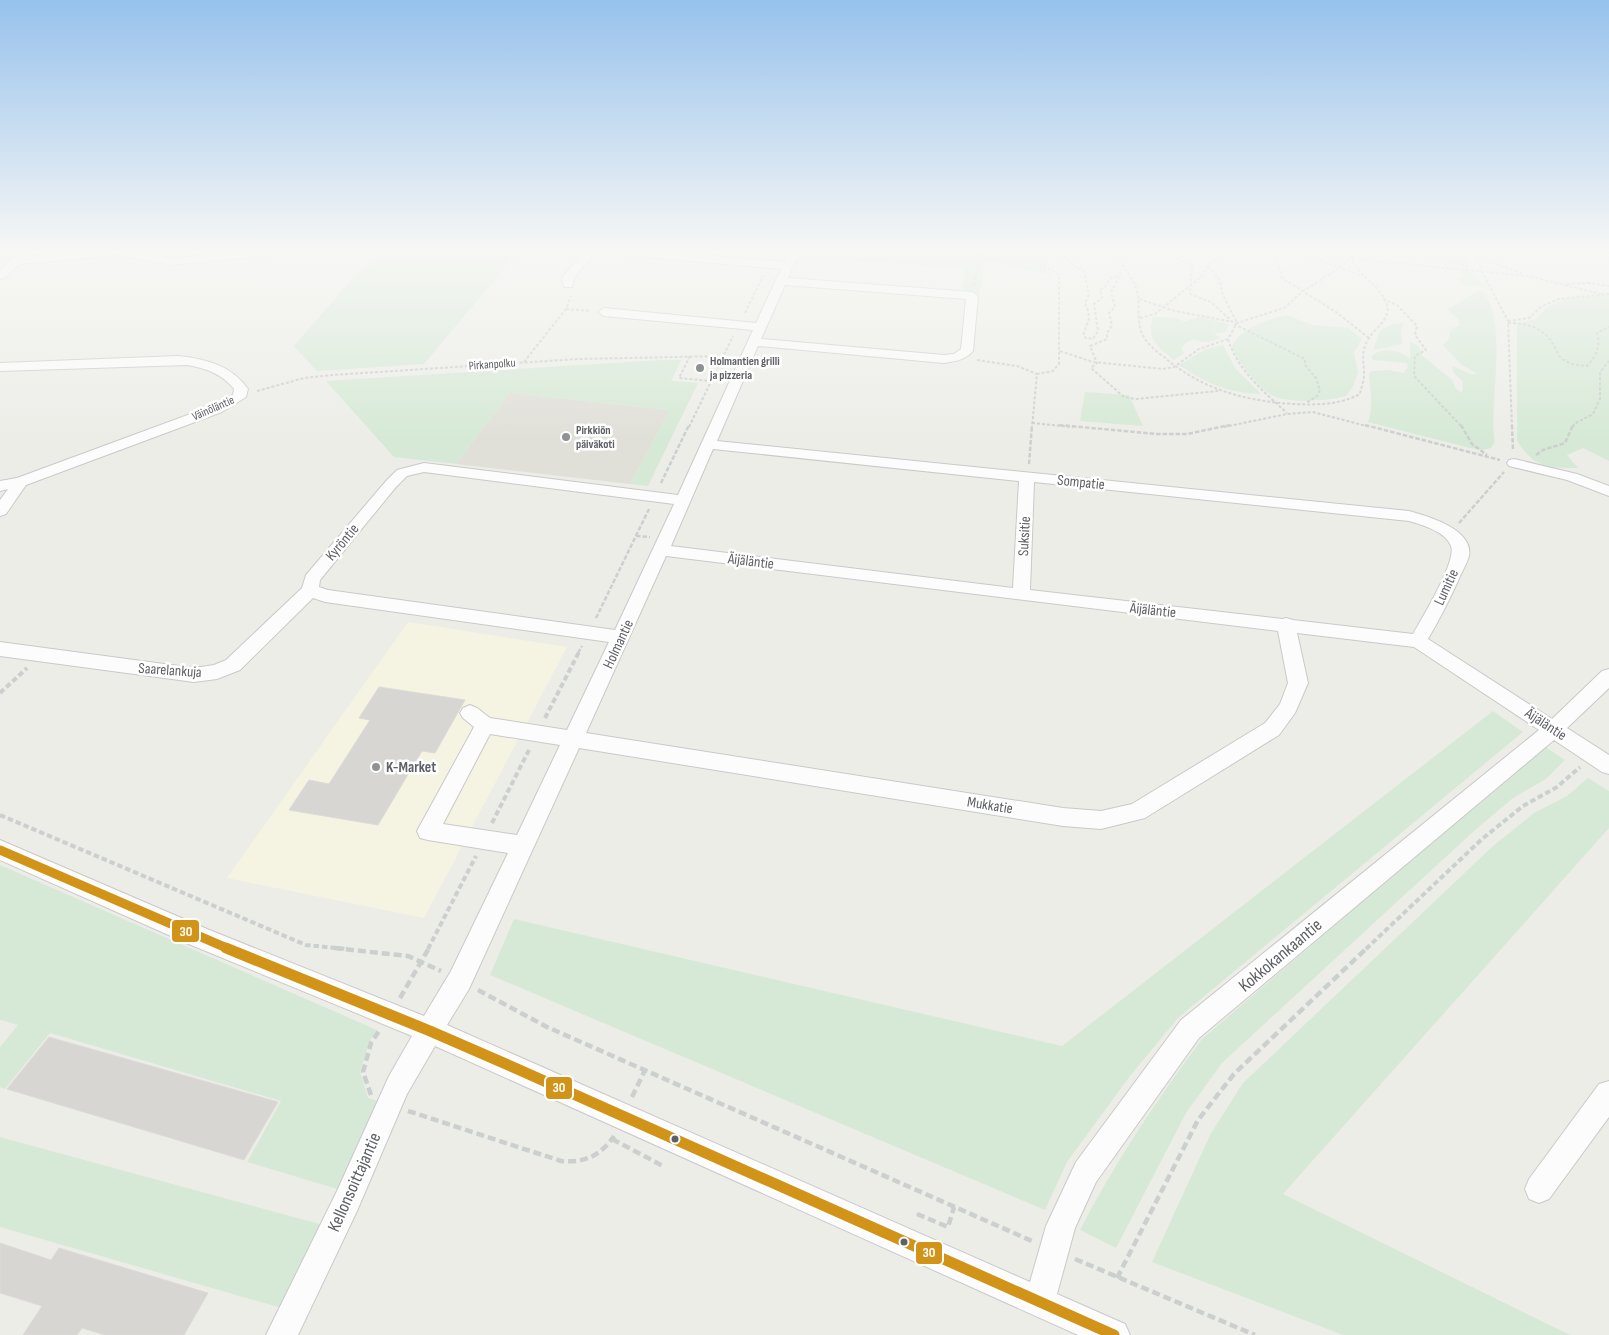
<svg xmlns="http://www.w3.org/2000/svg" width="1609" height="1335" viewBox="0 0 1609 1335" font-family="'Sofia Sans Condensed',sans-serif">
	<rect width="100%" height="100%" fill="#edede8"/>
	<!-- commercial -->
	<path fill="#f5f3e2" d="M 408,622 L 567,647 L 424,918 L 227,878 Z"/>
	<!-- education -->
	<path fill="#e0dfd8" d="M 510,393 L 670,410 L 630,484 L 456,464 Z"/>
	<!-- green -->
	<g fill="#d6e9d6">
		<path d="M 391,252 L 518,252 L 424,364 L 317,371 L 294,346 L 359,271 Z"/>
		<path d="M 799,252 L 1049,252 L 1046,267 L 1052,275 L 985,261 L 979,295 L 962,294 L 965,269 L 797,256 Z"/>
		<path d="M 1432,252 L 1466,252 L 1469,268 L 1452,265 Z"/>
		<path d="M 1461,270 C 1475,270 1476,276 1483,287 L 1467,285 L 1459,281 L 1461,277 L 1468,277 L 1460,272 Z"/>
		<path d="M 1481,290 C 1510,319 1488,403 1495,442 L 1491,448 L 1483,450 L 1470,448 L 1368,422 C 1374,407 1370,389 1369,374 L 1372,371 L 1388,370 L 1403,373 L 1408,367 L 1407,363 L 1373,360 L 1371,357 C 1382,346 1400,350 1410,359 L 1410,342 L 1419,346 L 1420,352 L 1424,357 L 1452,380 L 1455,388 L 1462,393 L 1463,382 L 1454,373 L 1452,366 L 1473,375 L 1476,373 L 1462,365 L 1443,345 L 1448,340 L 1451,329 L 1459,326 L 1459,320 L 1447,309 C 1459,304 1469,295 1481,290 Z"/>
		<path d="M 1609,295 L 1609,461 L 1583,448 L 1567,455 L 1578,468 C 1548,468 1535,468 1517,441 L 1517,324 L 1536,319 L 1547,307 L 1564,300 Z"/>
		<path d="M 1286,315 L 1312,325 L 1348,328 L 1362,339 L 1354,353 L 1358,372 L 1353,386 L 1346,396 C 1328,401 1293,403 1276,397 C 1262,393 1237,361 1232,347 C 1241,327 1267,320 1286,315 Z"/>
		<path d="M 1153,317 L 1178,318 L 1184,322 L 1199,317 L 1229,324 L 1226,332 L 1214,333 L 1220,338 C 1209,343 1205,343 1194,339 L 1187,342 L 1181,348 L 1184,353 L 1174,360 C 1158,347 1146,340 1153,317 Z"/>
		<path d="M 1404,323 L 1401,330 L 1402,344 L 1373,350 L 1380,331 L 1393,324 Z"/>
		<path d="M 1223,345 L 1235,368 L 1261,394 C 1227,393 1207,383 1179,365 L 1206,349 Z"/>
		<path d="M 661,360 L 681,360 L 671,381 L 698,383 L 648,486 L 630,484 L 670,410 L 510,393 L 456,464 L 394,457 L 326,381 Z"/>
		<path d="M 1085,392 L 1129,395 L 1143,426 L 1080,421 Z"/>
		<path d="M 1493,711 L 1523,732 L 1178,1018 L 1130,1076 L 1067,1162 L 1045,1210 L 490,975 L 514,919 L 1062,1046 Z"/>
		<path d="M 1544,746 L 1565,760 L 1546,779 L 1513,798 L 1474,831 L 1222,1063 L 1186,1113 L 1116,1248 L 1080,1230 C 1115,1162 1156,1101 1202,1039 Z"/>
		<path d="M 1588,778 L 1609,791 L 1609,828 L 1283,1194 L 1570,1335 L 1343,1335 L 1152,1262 L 1211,1133 L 1243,1083 L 1493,846 L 1534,813 L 1567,796 Z"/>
		<path d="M 0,865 L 377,1030 L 370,1040 L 360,1072 L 368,1098 L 387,1104 L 347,1192 L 247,1162 L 281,1101 L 50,1033 L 5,1089 L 0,1087 L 0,1047 L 18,1025 L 0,1020 Z"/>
		<path d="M 0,1137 L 327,1226 L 285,1309 L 0,1227 Z"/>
	</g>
	<!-- building -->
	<g fill="#d7d6d3" stroke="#dcdbd8">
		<path d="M 379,687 L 465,700 L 435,753 L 422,751 L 378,825 L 289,810 L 309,780 L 329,784 L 370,720 L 359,718 Z"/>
		<path d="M 49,1037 L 278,1102 L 244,1160 L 7,1089 Z"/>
		<path d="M 0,1243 L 51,1260 L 59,1248 L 208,1293 L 184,1335 L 105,1335 L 82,1328 L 77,1335 L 23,1335 L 42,1306 L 0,1293 Z"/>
	</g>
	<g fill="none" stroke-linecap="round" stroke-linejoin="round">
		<defs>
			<g id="minor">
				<path d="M 20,252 L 29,252 L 28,257 L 78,252 L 138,252 L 171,259 L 237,252 L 279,252 L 274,255 L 171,265 L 119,255 L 20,264 L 4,278 L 0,279 L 0,270 Z"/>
				<path d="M 583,252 L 594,252 L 574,278 L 572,287 L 564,287 L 562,278 Z"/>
				<path d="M 618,252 L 665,252 L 784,262 L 788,252 L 799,252 L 788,278 L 972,292 L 978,296 L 973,351 C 965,360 956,361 944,363 L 758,346 L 717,441 L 1409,511 C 1427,516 1474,529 1469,556 C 1467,564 1461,573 1458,581 C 1449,601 1439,620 1428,639 L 1552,719 L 1602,671 L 1609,669 L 1609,688 L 1567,728 L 1609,755 L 1609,774 L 1602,772 L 1554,740 L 1199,1038 L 1096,1182 L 1075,1228 L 1057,1294 L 1125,1324 L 1130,1335 L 1078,1335 L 435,1046 L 407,1094 L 357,1211 L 298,1335 L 266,1335 L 337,1191 L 389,1076 L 412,1036 L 191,945 L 0,860 L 0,840 L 207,929 L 424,1016 L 451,971 L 508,853 L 428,840 L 420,838 L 417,831 L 474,727 L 463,718 L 460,713 L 463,708 L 470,705 L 477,708 L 490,718 L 567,730 L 609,642 L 325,602 L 313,598 L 240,670 L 217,679 L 194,682 L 0,656 L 0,642 L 194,668 L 214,665 L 226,660 L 302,588 L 306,575 L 386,481 L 397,470 L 424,463 L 678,495 L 753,330 L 604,316 L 598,312 L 604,308 L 756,323 L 781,269 L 623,255 ZM 785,285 L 966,299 L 961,349 L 954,354 L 944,355 L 761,339 ZM 713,449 L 1019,481 L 1013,588 L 671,546 ZM 424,472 L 674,504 L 615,630 L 328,590 L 319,587 L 320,580 L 329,569 L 396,487 L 407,476 ZM 1034,482 L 1409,521 C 1422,525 1445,531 1451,546 C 1457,561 1422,618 1413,634 L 1293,620 L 1286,618 L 1282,619 L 1030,590 ZM 666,556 L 1278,631 L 1288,683 L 1280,704 L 1265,723 L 1132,804 L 1101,811 L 1063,808 L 586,733 ZM 1297,633 L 1414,647 L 1539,730 L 1181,1020 L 1076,1162 L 1046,1226 L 1030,1282 L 447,1025 L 469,989 L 579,748 L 1063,826 L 1101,829 L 1145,818 L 1279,735 L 1295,713 L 1308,683 ZM 490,734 L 560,745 L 517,835 L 443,824 Z"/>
				<path d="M 178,356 C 206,359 231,365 248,389 L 246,397 L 222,412 L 26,485 L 6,514 L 0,516 L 0,500 L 8,489 L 0,491 L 0,481 L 17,478 L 212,406 L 233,395 L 234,389 C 222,374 206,368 187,365 L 0,371 L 0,363 Z"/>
				<path d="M 1514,459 L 1577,474 L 1609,486 L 1609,496 L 1567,480 L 1509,466 L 1507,463 L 1509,460 Z"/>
				<path d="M 1609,1081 L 1609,1117 L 1549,1199 L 1539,1203 L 1529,1199 L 1525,1189 L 1529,1179 L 1599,1084 Z"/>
			</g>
		</defs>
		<!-- minor casing -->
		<use href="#minor" stroke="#c9c9c9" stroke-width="2"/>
		<!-- path-far3 -->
		<g stroke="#cbcfcd" stroke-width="2" stroke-dasharray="3 2" stroke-linecap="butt">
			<path d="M 1060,252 L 1077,268 L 1084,271 L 1089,295 L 1085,303 L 1088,311 L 1089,319 L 1083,335 L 1086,338 L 1093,339 L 1098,331 L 1094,304 L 1102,298 L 1100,290 L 1105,287 L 1109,279 L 1121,274 L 1111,292 L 1115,307 L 1109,313 L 1112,325 L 1107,333 L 1107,339 L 1090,346 L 1097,363 L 1091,368 L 1124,397 L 1135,399 L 1218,391"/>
			<path d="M 1114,252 C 1122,266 1132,275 1137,291 C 1141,306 1135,325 1145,339 C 1150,346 1157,352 1164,357 C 1201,389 1245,401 1293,404 C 1317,405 1339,405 1360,394 C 1361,388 1364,381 1364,375 C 1364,361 1360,352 1369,338 C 1375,328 1391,319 1387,305 C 1380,283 1354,276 1350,252"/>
			<path d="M 1178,252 L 1178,259 L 1192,266 L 1190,294 L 1211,302 L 1236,325 L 1305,359 L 1305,365 L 1316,378 L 1320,390 L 1317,396 L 1306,403"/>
			<path d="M 1222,252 L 1208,266 L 1219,279 L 1223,295 L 1237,323"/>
			<path d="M 1274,252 L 1282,278 L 1336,312 L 1369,338"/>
			<path d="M 1296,252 L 1363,276"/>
			<path d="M 1417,252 L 1450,266"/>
			<path d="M 1475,252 L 1481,270 L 1508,321 L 1512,427"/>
			<path d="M 1011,255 L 1018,262"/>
			<path d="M 1477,257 L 1523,274"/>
			<path d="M 979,259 C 1005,261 1038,257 1059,275 L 1059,364 L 1053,371 L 1037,374 L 1032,427"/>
			<path d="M 1567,284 L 1589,283 L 1609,286"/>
			<path d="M 974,285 L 980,253"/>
			<path d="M 1139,299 L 1175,311 L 1233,322"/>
			<path d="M 1383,299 L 1397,305 L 1417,326 L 1415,335 L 1426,350 L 1415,356 L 1414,376 L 1462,427"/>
			<path d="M 566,309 L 591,311"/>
			<path d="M 745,313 L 763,276"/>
			<path d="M 1140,318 L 1155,314 L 1201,277 L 1208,266"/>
			<path d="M 1508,321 L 1529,318 L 1542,306 L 1559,299 L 1609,294"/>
			<path d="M 1508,323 C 1526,323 1543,327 1553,344 C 1556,349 1558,357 1564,360 C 1570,365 1579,365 1587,366 C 1596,357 1601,346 1597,333 L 1609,327"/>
			<path d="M 1228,339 C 1238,371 1263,391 1287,413"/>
			<path d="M 1060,351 L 1093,362 L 1163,369 L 1174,367 L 1199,349 L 1228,339 L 1237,323 L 1284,308 L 1302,292 L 1339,268 L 1350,258 L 1528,276 L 1601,294"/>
			<path d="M 690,356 L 679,378 L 711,381"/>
			<path d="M 977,360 L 1017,366 L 1037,374"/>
			<path d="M 524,362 L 566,309 L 571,296"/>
			<path d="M 257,391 L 304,378 L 332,375 L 578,359 L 725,356"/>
			<path d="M 1032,423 L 1073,427"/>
			<path d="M 689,427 L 733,336"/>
			<path d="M 1224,427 L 1287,414 L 1313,412 L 1370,427"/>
			<path d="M 1573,427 L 1574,424 L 1593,414 L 1600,399 L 1600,372 L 1609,361"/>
		</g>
		<!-- path-far2 -->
		<g stroke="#cbcfcd" stroke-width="2.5" stroke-dasharray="4.5 2" stroke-linecap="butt">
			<path d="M 1059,425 L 1157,434 L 1187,434 L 1230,425"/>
			<path d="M 1365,425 L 1500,460"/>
			<path d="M 1461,425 L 1472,444 L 1487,455"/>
			<path d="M 1512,425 L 1513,450"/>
			<path d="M 1536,455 L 1543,450 L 1565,443 L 1573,425"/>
			<path d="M 1029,464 L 1032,425"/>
			<path d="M 661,483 L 689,425"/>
			<path d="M 1459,523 L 1504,472"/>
			<path d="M 636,536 L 650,537"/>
			<path d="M 596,618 L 649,509"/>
			<path d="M 578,653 L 582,646"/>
		</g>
		<!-- path-far1 -->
		<g stroke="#cbcfcd" stroke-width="4" stroke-dasharray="5.5 3" stroke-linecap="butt">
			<path d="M 0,693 L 27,668"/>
			<path d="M 545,718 L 579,652"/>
			<path d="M 0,815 L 306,945 L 346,949"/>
			<path d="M 492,823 L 530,748"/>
			<path d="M 428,949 L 476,856"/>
			<path d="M 1366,949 L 1482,839 L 1523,806 L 1557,787 L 1580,767"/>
		</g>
		<!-- path -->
		<g stroke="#cbcfcd" stroke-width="4.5" stroke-dasharray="8 4" stroke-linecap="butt">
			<path d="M 334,948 L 408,956 L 441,971"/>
			<path d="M 478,990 L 547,1027 L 1032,1241"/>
			<path d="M 400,998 L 429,948"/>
			<path d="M 371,1095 L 363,1072 L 371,1043 L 379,1031"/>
			<path d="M 632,1097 L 645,1070"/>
			<path d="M 408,1111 L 561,1161 C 585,1163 600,1156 614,1136"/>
			<path d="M 612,1139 L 663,1166"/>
			<path d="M 917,1214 L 948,1227 L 954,1207"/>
			<path d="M 1075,1259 L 1255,1335"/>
			<path d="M 1117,1278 L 1198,1120 L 1234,1074 L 1367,948"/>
		</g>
		<!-- minor -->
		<use href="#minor" fill="#fcfcfc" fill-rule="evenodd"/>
		<defs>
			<path id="bus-1-far1" d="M 0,850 L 229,949"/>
			<path id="bus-1" d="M 226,948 L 430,1031 L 515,1068 L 1114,1335"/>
		</defs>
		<!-- bus-1-far1 casing -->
		<use href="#bus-1-far1" stroke="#fff" stroke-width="12"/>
		<!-- bus-1 casing -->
		<use href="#bus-1" stroke="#fff" stroke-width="15"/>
		<!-- bus-1-far1 -->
		<use href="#bus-1-far1" stroke="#d19419" stroke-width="9"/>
		<!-- bus-1 -->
		<use href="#bus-1" stroke="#d19419" stroke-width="11"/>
	</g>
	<!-- sky -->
	<linearGradient id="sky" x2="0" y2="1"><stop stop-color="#97c2ed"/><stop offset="0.57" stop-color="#f7f7f5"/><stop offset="1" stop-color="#f7f7f5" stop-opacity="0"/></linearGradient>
	<rect width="1609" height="439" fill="url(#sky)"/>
	<!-- markers -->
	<g fill="#909193" stroke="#fff" stroke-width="2">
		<circle cx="700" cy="368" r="5"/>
		<circle cx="566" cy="437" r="5"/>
		<circle cx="376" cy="767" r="5"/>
	</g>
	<g fill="#5e6065" stroke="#fff" stroke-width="2">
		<circle cx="675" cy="1139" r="4.5"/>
		<circle cx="904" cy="1242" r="4.5"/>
	</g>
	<g text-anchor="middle" stroke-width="5" stroke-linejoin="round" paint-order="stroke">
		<!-- far-poi labels -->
		<g font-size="12" font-weight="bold" fill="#5e6065" stroke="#fff" text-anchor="start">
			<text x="710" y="365">Holmantien grilli<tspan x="710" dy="14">ja pizzeria</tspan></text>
			<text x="576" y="434">Pirkkiön<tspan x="576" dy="14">päiväkoti</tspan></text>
		</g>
		<!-- far-street labels -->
		<g font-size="12" fill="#5e6065" stroke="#fff">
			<text transform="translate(492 364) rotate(-4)" y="4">Pirkanpolku</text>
			<text transform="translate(213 408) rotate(-24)" y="4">Väinöläntie</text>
		</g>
		<!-- street labels -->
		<g font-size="15" fill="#5e6065" stroke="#fff">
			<text transform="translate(1081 482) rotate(6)" y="5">Sompatie</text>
			<text transform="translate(1024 536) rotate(-87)" y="5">Suksitie</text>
			<text transform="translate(342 542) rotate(-50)" y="5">Kyröntie</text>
			<text transform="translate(751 561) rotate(7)" y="5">Äijäläntie</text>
			<text transform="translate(1446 587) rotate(-65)" y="5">Lumitie</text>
			<text transform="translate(1153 610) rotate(6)" y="5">Äijäläntie</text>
			<text transform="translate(618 644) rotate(-65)" y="5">Holmantie</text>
			<text transform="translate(170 670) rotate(4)" y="5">Saarelankuja</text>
			<text transform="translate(1546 724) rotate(33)" y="5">Äijäläntie</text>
			<text transform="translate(990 805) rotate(9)" y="5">Mukkatie</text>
		</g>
		<!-- poi labels -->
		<g font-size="15" font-weight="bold" fill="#5e6065" stroke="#fff" text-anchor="start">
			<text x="386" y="772">K-Market</text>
		</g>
		<!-- near-street labels -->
		<g font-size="18" fill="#5e6065" stroke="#fff">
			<text transform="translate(1280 955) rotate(-40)" y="6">Kokkokankaantie</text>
			<text transform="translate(354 1182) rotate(-66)" y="6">Kellonsoittajantie</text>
		</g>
	</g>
	<g stroke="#fff" stroke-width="2">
		<rect x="171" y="919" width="29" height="24" rx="5" fill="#d19419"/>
		<rect x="545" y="1076" width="28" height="24" rx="5" fill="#d19419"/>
		<rect x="915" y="1241" width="28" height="24" rx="5" fill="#d19419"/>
	</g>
	<g font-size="14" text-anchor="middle" font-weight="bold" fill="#fff">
		<text x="186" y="936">30</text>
		<text x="559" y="1092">30</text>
		<text x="929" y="1257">30</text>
	</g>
</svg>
